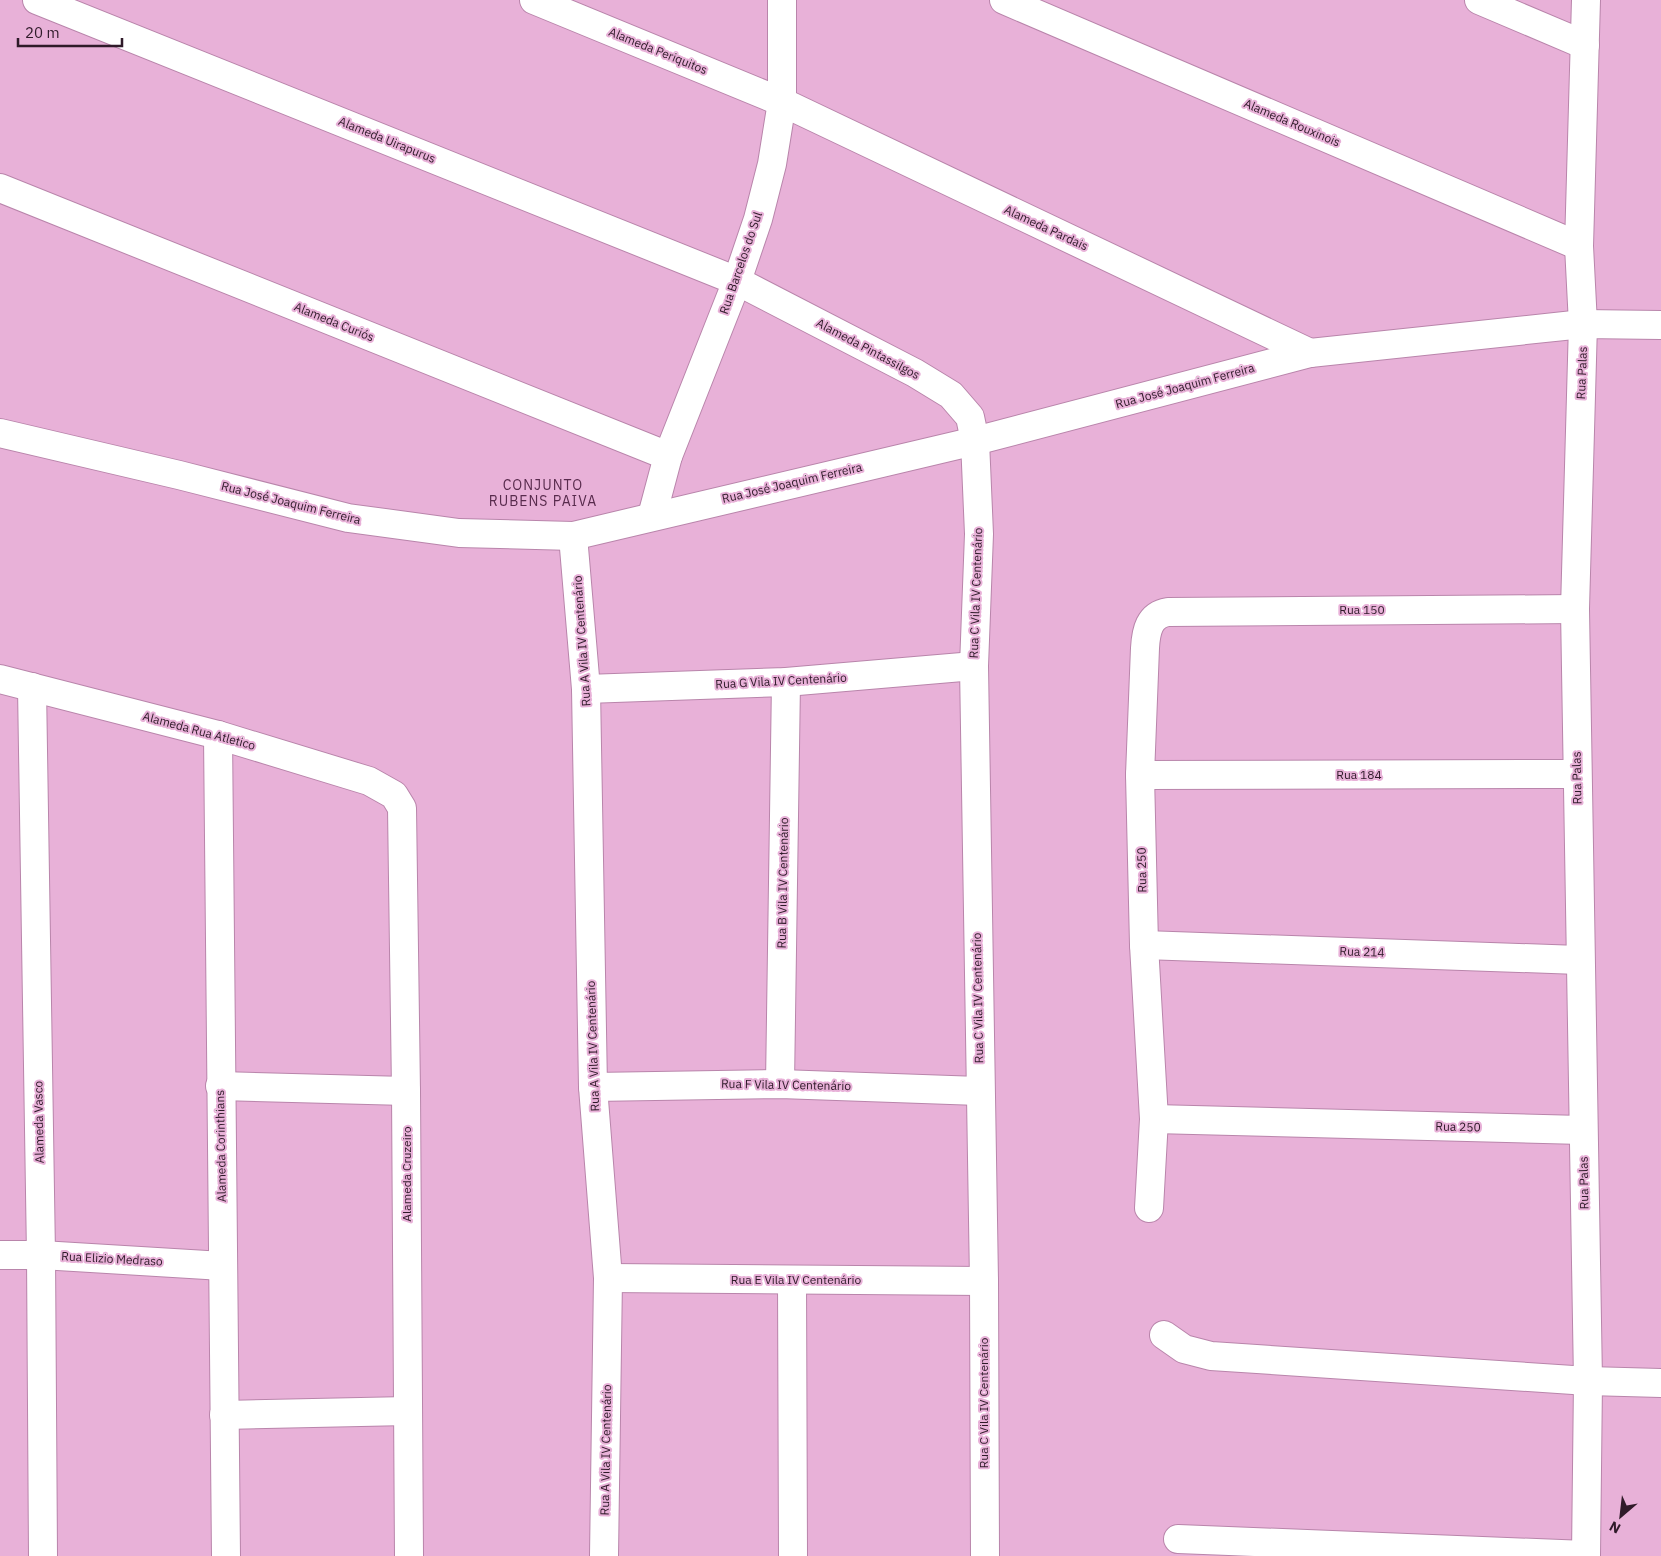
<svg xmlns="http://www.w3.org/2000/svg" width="1661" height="1556" viewBox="0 0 1661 1556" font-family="'IBM Plex Sans',sans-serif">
	<rect width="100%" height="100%" fill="#e8b1d8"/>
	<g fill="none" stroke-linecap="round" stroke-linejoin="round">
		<defs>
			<g id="minor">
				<path d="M 37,0 L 737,281 L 915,373 L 951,395 L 970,417 L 975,441 L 979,534 L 974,666 L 984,1281 L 985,1556"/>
				<path d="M 534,0 L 782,102 L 1310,353"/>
				<path d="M 1004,0 L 1579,246"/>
				<path d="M 1479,0 L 1585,45"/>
				<path d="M 0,188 L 668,456"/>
				<path d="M 0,433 L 179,475 L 348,518 L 459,533 L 573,536 L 975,441 L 1310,353 L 1583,324 L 1661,325"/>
				<path d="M 652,516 L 668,456 L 737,281 L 758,219 L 772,164 L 782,102 L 782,0"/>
				<path d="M 573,536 L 586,689 L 593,1087 L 608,1278 L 604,1556"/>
				<path d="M 0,679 L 218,735 L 369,781 L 394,795 L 402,808 L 406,1091 L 409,1556"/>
				<path d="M 32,687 L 41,1255 L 43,1556"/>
				<path d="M 586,689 L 786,682 L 974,666"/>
				<path d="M 218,735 L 226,1556"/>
				<path d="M 1140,775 L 1577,774"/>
				<path d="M 1144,945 L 1579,960"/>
				<path d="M 780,1084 L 786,682"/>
				<path d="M 220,1086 L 406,1091"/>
				<path d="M 593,1087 L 780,1084 L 979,1091"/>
				<path d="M 1154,1119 L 1582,1130"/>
				<path d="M 1149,1208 L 1154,1119 L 1144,945 L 1140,775 L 1145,648 C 1146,631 1149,615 1168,612 L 1575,609"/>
				<path d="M 0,1255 L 41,1255 L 223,1266"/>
				<path d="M 608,1278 L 984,1281"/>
				<path d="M 792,1280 L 793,1556"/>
				<path d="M 1164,1335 L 1184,1349 L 1211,1356 L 1588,1381 L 1661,1383"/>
				<path d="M 224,1415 L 408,1411"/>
				<path d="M 1178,1539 L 1586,1555"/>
				<path d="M 1586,1556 L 1588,1381 L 1575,609 L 1583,324 L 1579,246 L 1586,0"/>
			</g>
		</defs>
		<!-- minor casing -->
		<use href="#minor" stroke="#b985ab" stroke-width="30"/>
		<!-- minor -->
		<use href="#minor" stroke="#fff" stroke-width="28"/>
	</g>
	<g text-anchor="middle" stroke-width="4" stroke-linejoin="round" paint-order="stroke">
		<!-- street labels -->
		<g font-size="12" fill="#2f1a29" stroke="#e8b1d8">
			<text transform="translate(658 51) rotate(22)" y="4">Alameda Periquitos</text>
			<text transform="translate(1292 123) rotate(23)" y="4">Alameda Rouxinois</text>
			<text transform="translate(387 140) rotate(22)" y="4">Alameda Uirapurus</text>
			<text transform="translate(1046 228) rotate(25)" y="4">Alameda Pardais</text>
			<text transform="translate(741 263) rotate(-71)" y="4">Rua Barcelos do Sul</text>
			<text transform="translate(334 322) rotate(22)" y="4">Alameda Curiós</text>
			<text transform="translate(868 349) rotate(28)" y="4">Alameda Pintassilgos</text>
			<text transform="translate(1582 373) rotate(-88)" y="4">Rua Palas</text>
			<text transform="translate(1185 386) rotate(-15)" y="4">Rua José Joaquim Ferreira</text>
			<text transform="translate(792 483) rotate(-13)" y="4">Rua José Joaquim Ferreira</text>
			<text transform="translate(291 503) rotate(14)" y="4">Rua José Joaquim Ferreira</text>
			<text transform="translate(976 593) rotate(-88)" y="4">Rua C Vila IV Centenário</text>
			<text x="1362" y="614">Rua 150</text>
			<text transform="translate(582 641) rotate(-94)" y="4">Rua A Vila IV Centenário</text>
			<text transform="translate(781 681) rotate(-3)" y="4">Rua G Vila IV Centenário</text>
			<text transform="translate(199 731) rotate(15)" y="4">Alameda Rua Atletico</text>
			<text x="1359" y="779">Rua 184</text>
			<text transform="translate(1577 778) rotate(-91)" y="4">Rua Palas</text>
			<text transform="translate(1142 870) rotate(-91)" y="4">Rua 250</text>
			<text transform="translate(783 883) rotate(-89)" y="4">Rua B Vila IV Centenário</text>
			<text transform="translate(1362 952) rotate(2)" y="4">Rua 214</text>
			<text transform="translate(978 998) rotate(-91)" y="4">Rua C Vila IV Centenário</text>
			<text transform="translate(593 1046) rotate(-92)" y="4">Rua A Vila IV Centenário</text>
			<text transform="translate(786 1085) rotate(1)" y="4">Rua F Vila IV Centenário</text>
			<text transform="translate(39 1122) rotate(-91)" y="4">Alameda Vasco</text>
			<text transform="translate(1458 1127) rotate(1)" y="4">Rua 250</text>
			<text transform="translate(221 1146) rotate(-91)" y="4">Alameda Corinthians</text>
			<text transform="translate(407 1174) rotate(-90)" y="4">Alameda Cruzeiro</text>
			<text transform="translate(1584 1183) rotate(-91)" y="4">Rua Palas</text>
			<text transform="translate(112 1259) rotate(3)" y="4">Rua Elizio Medraso</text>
			<text x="796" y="1284">Rua E Vila IV Centenário</text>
			<text transform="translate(984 1403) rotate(-90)" y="4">Rua C Vila IV Centenário</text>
			<text transform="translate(606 1450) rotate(-89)" y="4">Rua A Vila IV Centenário</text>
		</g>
		<!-- neighbourhood labels -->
		<g font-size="14" letter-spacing="1" fill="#582b4d" stroke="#e8b1d8">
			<text x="543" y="490">CONJUNTO<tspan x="543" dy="16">RUBENS PAIVA</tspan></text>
		</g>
	</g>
	<!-- north arrow -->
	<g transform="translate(1621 1516) rotate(208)" stroke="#e8b1d8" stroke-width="4" paint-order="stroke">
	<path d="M0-4L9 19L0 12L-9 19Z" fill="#2f1a29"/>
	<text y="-8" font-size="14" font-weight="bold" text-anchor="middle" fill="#2f1a29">N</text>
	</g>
	<!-- scale -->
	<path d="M18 38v8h104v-8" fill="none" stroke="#2f1a29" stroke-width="2.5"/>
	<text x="25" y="38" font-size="15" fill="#2f1a29" stroke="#e8b1d8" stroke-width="4" paint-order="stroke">20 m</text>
</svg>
